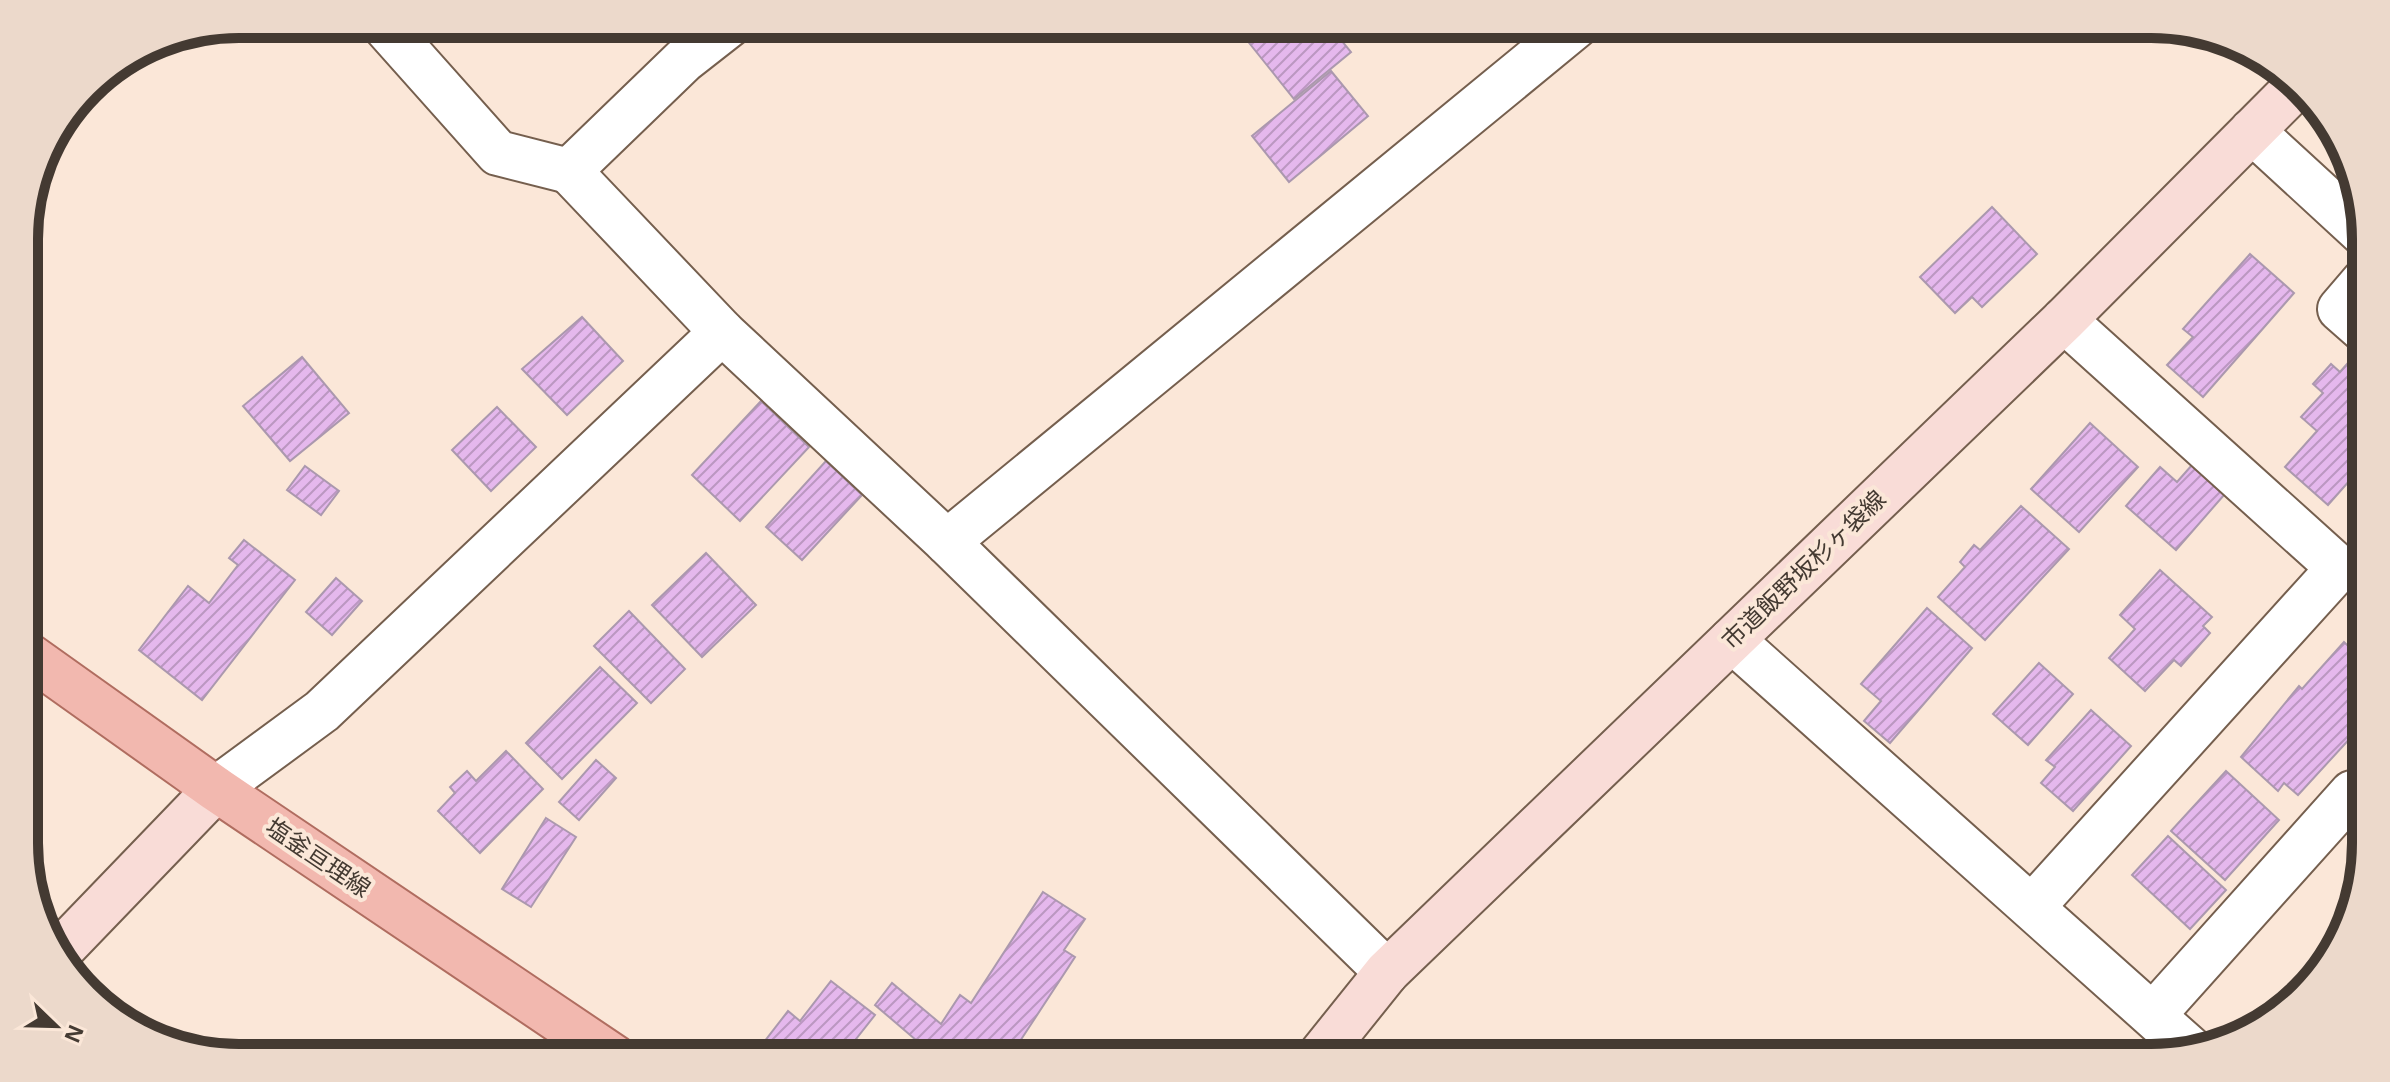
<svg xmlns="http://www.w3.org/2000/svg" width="2390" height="1082" viewBox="0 0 2390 1082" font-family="Helvetica,'Noto Sans JP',sans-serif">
	<defs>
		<pattern id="building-hatch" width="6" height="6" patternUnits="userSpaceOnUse" patternTransform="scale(2)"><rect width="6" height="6" fill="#e5b8ed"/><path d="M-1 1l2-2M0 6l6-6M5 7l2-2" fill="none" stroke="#bb97c1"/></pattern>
	</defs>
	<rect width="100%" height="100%" fill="#fbe7d8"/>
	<!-- building -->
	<g fill="url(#building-hatch)" stroke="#ab98ae" stroke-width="2">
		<path d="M 1234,24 L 1328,24 L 1351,52 L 1294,99 Z"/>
		<path d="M 1331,71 L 1368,116 L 1289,182 L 1252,136 Z"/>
		<path d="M 1992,207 L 2037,254 L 1982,307 L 1972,297 L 1955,313 L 1920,277 Z"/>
		<path d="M 2250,254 L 2294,293 L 2203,397 L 2167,365 L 2193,337 L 2183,329 Z"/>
		<path d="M 582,317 L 623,361 L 567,415 L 522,369 Z"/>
		<path d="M 2355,355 L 2365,363 L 2365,463 L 2328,505 L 2285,467 L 2317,431 L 2301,417 L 2323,393 L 2313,384 L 2331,364 L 2340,372 Z"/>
		<path d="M 302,357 L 349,413 L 290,461 L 243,406 Z"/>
		<path d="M 761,401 L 809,447 L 740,521 L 692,475 Z"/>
		<path d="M 497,407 L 536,447 L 491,491 L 452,450 Z"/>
		<path d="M 2090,423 L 2138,467 L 2079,532 L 2031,489 Z"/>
		<path d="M 826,461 L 862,495 L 802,560 L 766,527 Z"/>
		<path d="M 2192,465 L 2224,495 L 2176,550 L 2126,506 L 2160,467 L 2177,482 Z"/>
		<path d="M 305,466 L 339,491 L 321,515 L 287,490 Z"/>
		<path d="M 2021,506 L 2069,549 L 1985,640 L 1938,597 L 1965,567 L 1960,562 L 1974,545 L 1980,550 Z"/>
		<path d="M 244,540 L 295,580 L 202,700 L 139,650 L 188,586 L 209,603 L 238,565 L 229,558 Z"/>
		<path d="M 706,553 L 756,605 L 702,657 L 652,605 Z"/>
		<path d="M 2160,570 L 2212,617 L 2203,626 L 2210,633 L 2181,666 L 2174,660 L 2145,691 L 2109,658 L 2135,629 L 2120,615 Z"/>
		<path d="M 336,578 L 362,601 L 332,635 L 306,612 Z"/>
		<path d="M 1927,608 L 1972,648 L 1890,743 L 1864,721 L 1881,701 L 1861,684 Z"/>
		<path d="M 629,611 L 685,669 L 651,703 L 594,646 Z"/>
		<path d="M 2365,619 L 2365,651 L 2350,637 Z"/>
		<path d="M 2344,642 L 2365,662 L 2366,721 L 2298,795 L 2284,783 L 2278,791 L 2241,757 L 2299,686 L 2302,689 Z"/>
		<path d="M 2039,663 L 2073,694 L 2028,745 L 1993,714 Z"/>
		<path d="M 600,667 L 637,703 L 562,779 L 526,743 Z"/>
		<path d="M 2091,710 L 2131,746 L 2073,811 L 2041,783 L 2055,767 L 2046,760 Z"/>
		<path d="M 506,751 L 543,789 L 480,853 L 438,811 L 455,793 L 450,787 L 467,771 L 476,781 Z"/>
		<path d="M 596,760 L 616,778 L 579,820 L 559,802 Z"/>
		<path d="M 2226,771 L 2279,820 L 2225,880 L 2171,831 Z"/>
		<path d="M 546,818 L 576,837 L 531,907 L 502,889 Z"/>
		<path d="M 2168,836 L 2226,890 L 2190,929 L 2132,875 Z"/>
		<path d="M 1043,892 L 1085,919 L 1064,950 L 1075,957 L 1009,1058 L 937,1058 L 875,1005 L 892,983 L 941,1024 L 960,995 L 971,1003 Z"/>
		<path d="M 831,981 L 875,1015 L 841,1058 L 775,1058 L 761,1046 L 788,1011 L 800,1021 Z"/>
	</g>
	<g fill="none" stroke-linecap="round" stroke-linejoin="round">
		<defs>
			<g id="street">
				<path d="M 383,24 L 498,153 L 569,171"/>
				<path d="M 730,24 L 684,60 L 569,171 L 722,332 L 947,542 L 1387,972"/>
				<path d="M 2252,131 L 2364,234"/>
				<path d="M 2364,281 L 2340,309 L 2365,331"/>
				<path d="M 947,542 L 1578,24"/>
				<path d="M 1732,640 L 2190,1049"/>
				<path d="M 216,789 L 322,711 L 722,332"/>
				<path d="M 2032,907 L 2339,568 L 2064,320"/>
				<path d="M 2153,1015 L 2352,793"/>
			</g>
			<g id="secondary">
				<path d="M 59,952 L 216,789"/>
				<path d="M 1318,1058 L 1387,972 L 2064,320 L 2295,88"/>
			</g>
			<path id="primary" d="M 25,653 L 216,789 L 615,1058"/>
		</defs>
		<!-- street casing -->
		<use href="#street" stroke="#755f4e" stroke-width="48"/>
		<!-- secondary casing -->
		<use href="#secondary" stroke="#755f4e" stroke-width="48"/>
		<!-- primary casing -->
		<use href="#primary" stroke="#b06d60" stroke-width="48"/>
		<!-- street -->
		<use href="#street" stroke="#fff" stroke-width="44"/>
		<!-- secondary -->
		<use href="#secondary" stroke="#f9dcd7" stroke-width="44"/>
		<!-- primary -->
		<use href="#primary" stroke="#f2b8af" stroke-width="44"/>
	</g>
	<g text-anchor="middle" stroke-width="8" stroke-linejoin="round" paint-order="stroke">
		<!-- street labels -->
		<g font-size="24" fill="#443a32" stroke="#fbe7d8">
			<text transform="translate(1804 570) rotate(-44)" y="8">市道飯野坂杉ヶ袋線</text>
			<text transform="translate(318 858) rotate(34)" y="8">塩釜亘理線</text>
		</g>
	</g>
	<!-- crop -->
	<path d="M0 0H2390V1082H0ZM239 38H2151A201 201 0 0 1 2352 239V843A201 201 0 0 1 2151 1044H239A201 201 0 0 1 38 843V239A201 201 0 0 1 239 38Z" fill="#ecd9cb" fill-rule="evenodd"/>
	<path fill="none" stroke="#443a32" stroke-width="10" d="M239 38H2151A201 201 0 0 1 2352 239V843A201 201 0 0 1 2151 1044H239A201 201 0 0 1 38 843V239A201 201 0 0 1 239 38Z"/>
	<!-- north arrow -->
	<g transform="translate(56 1026) rotate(113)" stroke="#fbe7d8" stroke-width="6" paint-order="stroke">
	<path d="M0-6L14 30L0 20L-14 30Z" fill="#443a32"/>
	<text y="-12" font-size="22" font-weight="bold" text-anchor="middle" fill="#443a32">N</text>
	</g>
</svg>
